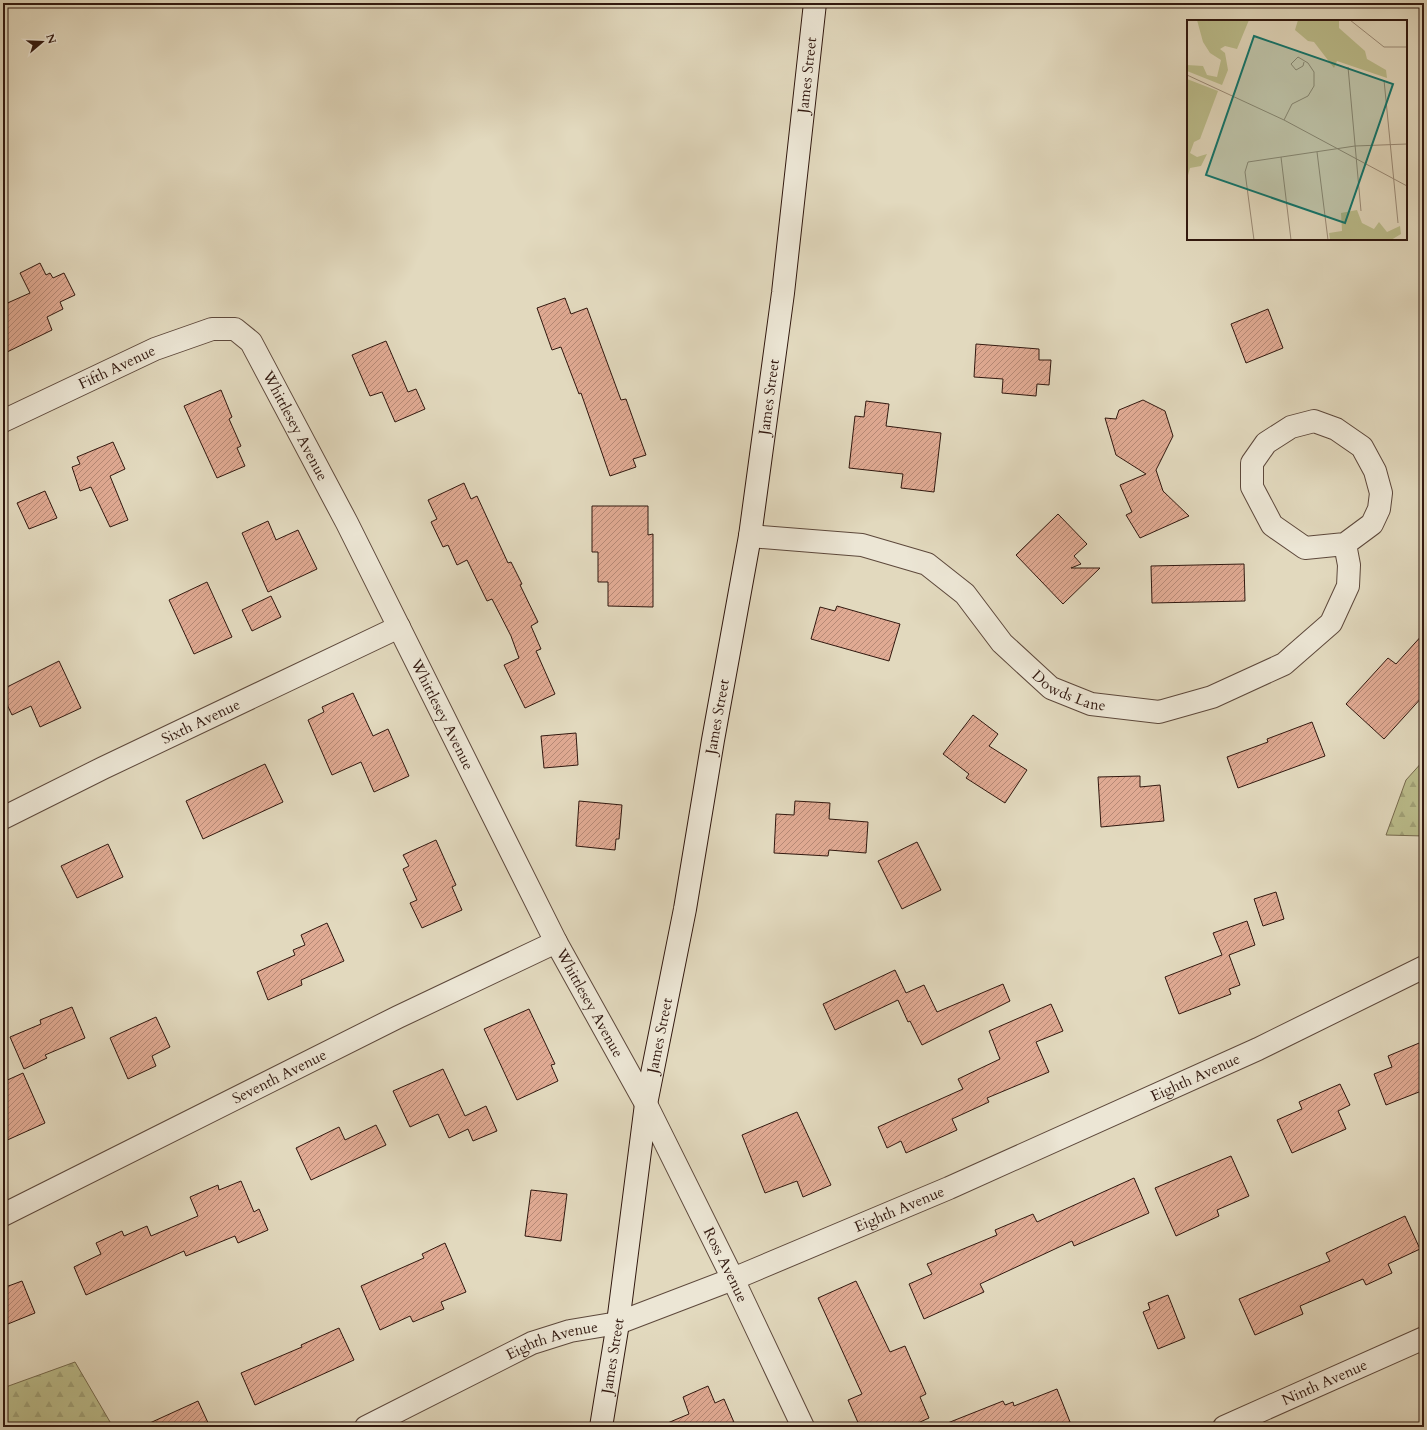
<svg xmlns="http://www.w3.org/2000/svg" width="1427" height="1430" viewBox="0 0 1427 1430" font-family="Cardo,serif">
	<defs>
		<pattern id="forest-firs" width="22" height="20" patternUnits="userSpaceOnUse"><rect width="22" height="20" fill="#bbbd8c"/><path d="M5 1l3.5 6h-7zM16 11l3.5 6h-7z" fill="#a1a278"/></pattern>
		<pattern id="building-hatch" width="6" height="6" patternUnits="userSpaceOnUse"><rect width="6" height="6" fill="#e0aa93"/><path d="M-1 1l2-2M0 6l6-6M5 7l2-2" fill="none" stroke="#b68976"/></pattern>
	</defs>
	<rect width="100%" height="100%" fill="#e2d9be"/>
	<filter id="stains"><feTurbulence type="fractalNoise" baseFrequency=".005" numOctaves="4"/><feColorMatrix values="0 0 0 0 .2 0 0 0 0 .09 0 0 0 0 .02 0 0 0 .5 -.17"/></filter>
	<radialGradient id="worn" r=".72"><stop offset=".6" stop-color="#630" stop-opacity="0"/><stop offset="1" stop-color="#630" stop-opacity=".3"/></radialGradient>
	<!-- forest -->
	<g fill="url(#forest-firs)" stroke="#766a4e">
		<path d="M 1424,760 L 1424,836 L 1386,835 L 1406,780 Z"/>
		<path d="M 75,1362 L 113,1427 L 3,1427 L 3,1388 Z"/>
	</g>
	<!-- building -->
	<g fill="url(#building-hatch)" stroke="#31180f">
		<path d="M 40,263 L 46,275 L 50,273 L 53,278 L 64,273 L 75,295 L 60,302 L 63,309 L 47,317 L 52,330 L 3,354 L 3,305 L 30,293 L 20,273 Z"/>
		<path d="M 565,298 L 571,314 L 587,308 L 621,400 L 626,399 L 646,455 L 633,459 L 636,467 L 610,476 L 581,393 L 579,394 L 561,347 L 552,350 L 537,308 Z"/>
		<path d="M 1268,309 L 1283,348 L 1246,363 L 1231,324 Z"/>
		<path d="M 386,341 L 408,392 L 416,389 L 425,409 L 395,422 L 382,392 L 370,396 L 352,355 Z"/>
		<path d="M 976,344 L 1039,349 L 1039,360 L 1051,360 L 1049,385 L 1037,384 L 1036,396 L 1002,393 L 1003,379 L 974,377 Z"/>
		<path d="M 221,390 L 232,417 L 229,419 L 241,446 L 237,448 L 245,466 L 217,478 L 184,406 Z"/>
		<path d="M 1143,400 L 1165,411 L 1173,436 L 1156,470 L 1163,491 L 1189,516 L 1140,538 L 1126,515 L 1132,512 L 1120,485 L 1146,474 L 1116,455 L 1105,418 L 1116,419 L 1119,410 Z"/>
		<path d="M 866,401 L 889,404 L 886,426 L 941,433 L 934,492 L 901,488 L 903,474 L 849,468 L 855,416 L 864,417 Z"/>
		<path d="M 113,442 L 125,469 L 110,476 L 128,520 L 110,527 L 91,487 L 80,491 L 72,467 L 80,464 L 77,457 Z"/>
		<path d="M 464,483 L 471,499 L 477,496 L 508,563 L 511,562 L 522,584 L 520,585 L 538,622 L 531,626 L 541,649 L 536,651 L 555,694 L 525,708 L 504,665 L 519,658 L 511,636 L 492,599 L 487,601 L 467,560 L 457,565 L 448,545 L 443,547 L 431,522 L 437,519 L 428,500 Z"/>
		<path d="M 45,491 L 57,518 L 29,529 L 17,503 Z"/>
		<path d="M 592,506 L 648,506 L 648,535 L 653,534 L 653,607 L 608,606 L 608,582 L 598,582 L 598,552 L 592,552 Z"/>
		<path d="M 1058,514 L 1087,544 L 1074,556 L 1081,564 L 1071,568 L 1100,568 L 1063,604 L 1016,555 Z"/>
		<path d="M 268,521 L 276,540 L 298,530 L 317,569 L 268,592 L 242,533 Z"/>
		<path d="M 1244,564 L 1245,601 L 1152,603 L 1151,566 Z"/>
		<path d="M 207,582 L 232,637 L 194,654 L 169,600 Z"/>
		<path d="M 271,596 L 281,617 L 252,631 L 242,610 Z"/>
		<path d="M 837,606 L 900,624 L 889,661 L 811,639 L 820,607 L 835,611 Z"/>
		<path d="M 1424,633 L 1424,695 L 1384,739 L 1346,704 L 1388,658 L 1396,664 Z"/>
		<path d="M 59,661 L 81,708 L 40,727 L 31,706 L 12,715 L 3,696 L 3,689 Z"/>
		<path d="M 353,693 L 373,736 L 388,729 L 409,776 L 374,792 L 361,762 L 332,775 L 308,720 L 324,712 L 322,707 Z"/>
		<path d="M 973,715 L 998,734 L 989,746 L 1027,770 L 1005,803 L 966,778 L 969,774 L 943,754 Z"/>
		<path d="M 1312,722 L 1325,756 L 1238,788 L 1227,757 L 1268,742 L 1267,739 Z"/>
		<path d="M 576,733 L 578,765 L 544,768 L 541,736 Z"/>
		<path d="M 265,764 L 283,802 L 203,839 L 186,801 Z"/>
		<path d="M 1140,776 L 1140,787 L 1160,785 L 1164,821 L 1101,827 L 1098,777 Z"/>
		<path d="M 579,801 L 622,805 L 619,839 L 616,839 L 615,850 L 576,846 Z"/>
		<path d="M 795,801 L 830,803 L 829,819 L 868,822 L 866,853 L 829,850 L 828,856 L 774,853 L 776,814 L 794,815 Z"/>
		<path d="M 436,840 L 456,885 L 452,887 L 462,910 L 422,928 L 410,903 L 417,900 L 403,869 L 409,866 L 403,855 Z"/>
		<path d="M 917,842 L 941,890 L 902,909 L 878,861 Z"/>
		<path d="M 108,844 L 123,877 L 77,898 L 61,866 Z"/>
		<path d="M 1276,892 L 1284,919 L 1263,926 L 1254,899 Z"/>
		<path d="M 1247,921 L 1255,945 L 1229,955 L 1240,985 L 1229,989 L 1231,994 L 1179,1014 L 1165,977 L 1222,955 L 1213,933 Z"/>
		<path d="M 327,923 L 344,961 L 301,980 L 302,985 L 268,1000 L 257,972 L 295,955 L 293,950 L 305,945 L 301,935 Z"/>
		<path d="M 895,970 L 906,993 L 924,985 L 937,1012 L 1003,984 L 1010,1001 L 922,1045 L 910,1021 L 908,1022 L 898,1000 L 835,1030 L 823,1004 Z"/>
		<path d="M 1051,1004 L 1063,1031 L 1036,1042 L 1049,1072 L 987,1098 L 989,1102 L 952,1119 L 957,1130 L 906,1153 L 901,1141 L 887,1148 L 878,1127 L 963,1089 L 958,1079 L 1000,1059 L 989,1031 Z"/>
		<path d="M 72,1007 L 85,1038 L 45,1055 L 47,1058 L 24,1069 L 10,1037 L 41,1024 L 40,1020 Z"/>
		<path d="M 529,1009 L 555,1064 L 551,1065 L 558,1081 L 517,1100 L 484,1029 Z"/>
		<path d="M 156,1017 L 170,1047 L 152,1056 L 156,1066 L 128,1079 L 110,1038 Z"/>
		<path d="M 1424,1041 L 1424,1090 L 1386,1105 L 1374,1074 L 1392,1067 L 1388,1056 Z"/>
		<path d="M 443,1069 L 465,1116 L 486,1106 L 497,1131 L 473,1141 L 468,1129 L 449,1138 L 438,1114 L 410,1127 L 393,1091 Z"/>
		<path d="M 23,1073 L 45,1123 L 3,1142 L 3,1082 Z"/>
		<path d="M 1340,1084 L 1350,1105 L 1338,1111 L 1346,1129 L 1292,1153 L 1277,1120 L 1302,1109 L 1299,1102 Z"/>
		<path d="M 797,1112 L 831,1185 L 803,1197 L 797,1181 L 765,1193 L 742,1135 Z"/>
		<path d="M 376,1125 L 386,1145 L 311,1180 L 296,1148 L 339,1127 L 345,1140 Z"/>
		<path d="M 1231,1156 L 1249,1196 L 1217,1210 L 1219,1216 L 1176,1236 L 1155,1188 Z"/>
		<path d="M 1134,1178 L 1149,1213 L 1074,1246 L 1072,1241 L 980,1284 L 984,1292 L 924,1319 L 909,1284 L 932,1274 L 927,1264 L 997,1235 L 995,1230 L 1033,1214 L 1037,1222 Z"/>
		<path d="M 241,1181 L 254,1212 L 259,1209 L 268,1230 L 238,1243 L 235,1236 L 186,1256 L 184,1251 L 86,1295 L 74,1267 L 101,1254 L 96,1243 L 122,1231 L 124,1236 L 147,1226 L 151,1236 L 198,1216 L 190,1197 L 218,1185 L 219,1190 Z"/>
		<path d="M 531,1190 L 567,1194 L 561,1241 L 525,1236 Z"/>
		<path d="M 1405,1216 L 1420,1249 L 1388,1264 L 1392,1273 L 1366,1285 L 1363,1279 L 1300,1306 L 1303,1314 L 1255,1335 L 1239,1299 L 1330,1261 L 1326,1253 Z"/>
		<path d="M 445,1243 L 466,1292 L 441,1302 L 444,1309 L 413,1322 L 410,1316 L 380,1330 L 361,1286 L 424,1258 L 422,1254 Z"/>
		<path d="M 22,1281 L 35,1313 L 3,1326 L 3,1288 Z"/>
		<path d="M 856,1281 L 890,1352 L 905,1346 L 926,1394 L 920,1397 L 929,1418 L 909,1427 L 860,1427 L 848,1400 L 862,1394 L 818,1298 Z"/>
		<path d="M 1168,1295 L 1185,1338 L 1158,1349 L 1143,1312 L 1150,1309 L 1148,1303 Z"/>
		<path d="M 339,1328 L 354,1360 L 255,1405 L 241,1373 L 302,1347 L 301,1345 Z"/>
		<path d="M 708,1386 L 715,1403 L 724,1399 L 736,1427 L 658,1427 L 689,1414 L 683,1397 Z"/>
		<path d="M 1057,1389 L 1072,1427 L 940,1427 L 940,1426 L 1003,1401 L 1005,1405 L 1013,1402 L 1014,1406 Z"/>
		<path d="M 198,1401 L 210,1427 L 141,1427 Z"/>
	</g>
	<g fill="none" stroke-linecap="round" stroke-linejoin="round">
		<defs>
			<g id="street">
				<path id="s1" d="M 3,421 L 155,349 L 212,329 L 235,329 L 251,342 L 347,523 L 556,942 L 646,1104 L 733,1279 L 803,1427"/>
				<path id="s2" d="M 750,536 L 862,545 L 927,564 L 965,594 L 1002,643 L 1051,688 L 1091,704 L 1159,712 L 1212,697 L 1284,664 L 1331,623 L 1348,586 L 1349,565 L 1345,544 L 1372,524 L 1379,509 L 1381,493 L 1375,471 L 1362,447 L 1336,429 L 1314,421 L 1291,427 L 1266,443 L 1252,463 L 1252,487 L 1272,525 L 1305,548 L 1345,544"/>
				<path id="s3" d="M 3,818 L 103,768 L 399,627"/>
				<path id="s4" d="M 3,1215 L 398,1017 L 556,942"/>
				<path id="s5" d="M 366,1427 L 532,1343 L 570,1331 L 618,1323 L 733,1279 L 949,1188 L 1258,1049 L 1424,967"/>
				<path id="s6" d="M 1224,1427 L 1424,1338"/>
			</g>
			<g id="secondary">
				<path id="s7" d="M 601,1427 L 618,1323 L 646,1104 L 685,909 L 713,740 L 750,536 L 783,293 L 815,3"/>
			</g>
		</defs>
		<!-- street casing -->
		<use href="#street" stroke="#5d483b" stroke-width="24"/>
		<!-- secondary casing -->
		<use href="#secondary" stroke="#31180f" stroke-width="24"/>
		<!-- street -->
		<use href="#street" stroke="#ece6d5" stroke-width="22"/>
		<!-- secondary -->
		<use href="#secondary" stroke="#ece6d5" stroke-width="22"/>
	</g>
	<g text-anchor="middle" stroke-width="3" stroke-linejoin="round" paint-order="stroke">
		<!-- street labels -->
		<g font-size="15" fill="#31180f" stroke="#ece6d5">
			<text dy="5" stroke="none"><textPath href="#s7" startOffset="1368">James Street</textPath></text>
			<text dy="5" stroke="none"><textPath href="#s1" startOffset="126">Fifth Avenue</textPath></text>
			<text dy="5" stroke="none"><textPath href="#s7" startOffset="1044">James Street</textPath></text>
			<text dy="5" stroke="none"><textPath href="#s1" startOffset="367">Whittlesey Avenue</textPath></text>
			<text dy="5" stroke="none"><textPath href="#s2" startOffset="374">Dowds Lane</textPath></text>
			<text dy="5" stroke="none"><textPath href="#s1" startOffset="691">Whittlesey Avenue</textPath></text>
			<text dy="5" stroke="none"><textPath href="#s7" startOffset="720">James Street</textPath></text>
			<text dy="5" stroke="none"><textPath href="#s3" startOffset="220">Sixth Avenue</textPath></text>
			<text dy="5" stroke="none"><textPath href="#s1" startOffset="1015">Whittlesey Avenue</textPath></text>
			<text dy="5" stroke="none"><textPath href="#s7" startOffset="396">James Street</textPath></text>
			<text dy="5" stroke="none"><textPath href="#s4" startOffset="309">Seventh Avenue</textPath></text>
			<text dy="5" stroke="none"><textPath href="#s5" startOffset="902">Eighth Avenue</textPath></text>
			<text dy="5" stroke="none"><textPath href="#s5" startOffset="578">Eighth Avenue</textPath></text>
			<text dy="5" stroke="none"><textPath href="#s1" startOffset="1310">Ross Avenue</textPath></text>
			<text dy="5" stroke="none"><textPath href="#s5" startOffset="206">Eighth Avenue</textPath></text>
			<text dy="5" stroke="none"><textPath href="#s7" startOffset="72">James Street</textPath></text>
			<text dy="5" stroke="none"><textPath href="#s6" startOffset="110">Ninth Avenue</textPath></text>
		</g>
	</g>
	<!-- overview -->
	<g transform="translate(1187 20)">
		<rect width="220" height="220" fill="#e2d9be"/>
		<path d="M 10,0 L 62,0 L 50,29 L 38,26 L 33,29 L 38,33 L 41,50 L 35,65 L 0,51 L 0,45 L 16,46 L 20,55 L 30,57 L 34,40 L 23,33 L 16,22 ZM 111,0 L 152,0 L 152,8 L 178,31 L 180,39 L 199,50 L 200,58 L 150,41 L 147,48 L 127,22 L 121,21 L 108,10 ZM 0,59 L 31,71 L 13,119 L 7,122 L 3,133 L 10,137 L 20,134 L 14,146 L 3,148 L 0,159 ZM 170,190 L 175,203 L 187,209 L 192,202 L 200,212 L 213,206 L 214,214 L 204,220 L 143,220 L 142,213 L 155,211 L 154,193 Z" fill="#bbbd8c"/>
		<path fill="none" stroke="#9b8c78" stroke-width="1" d="M 163,0 L 197,27 L 220,27M 161,47 L 174,191M 0,55 L 97,100 L 220,166M 197,60 L 211,203M 97,100 L 105,84 L 121,76 L 127,66 L 127,52 L 121,43 L 111,37 L 104,44 L 109,50 L 116,46 L 117,42M 130,132 L 141,220M 94,137 L 104,220M 67,220 L 58,152 L 61,142 L 168,126 L 220,124"/>
		<path fill="#0f766e" fill-opacity="0.15" stroke="#0f766e" stroke-width="2" d="M 67,16 L 206,64 L 158,203 L 19,155 Z"/>
		<rect width="220" height="220" fill="none" stroke="#31180f" stroke-width="2"/>
	</g>
	<!-- margin -->
	<rect width="1427" height="1430" fill="none" stroke="#e2d9be" stroke-width="16"/>
	<rect x="4" y="4" width="1419" height="1422" fill="none" stroke="#31180f" stroke-width="2"/>
	<rect x="8" y="8" width="1411" height="1414" fill="none" stroke="#31180f"/>
	<!-- north arrow -->
	<g transform="translate(42 42) rotate(71)" stroke="#ece6d5" stroke-width="3" paint-order="stroke">
	<path d="M0-3L7 15L0 10L-7 15Z" fill="#31180f"/>
	<text y="-6" font-size="11" font-weight="bold" text-anchor="middle" fill="#31180f">N</text>
	</g>
	<rect width="100%" height="100%" filter="url(#stains)"/>
	<rect width="100%" height="100%" fill="url(#worn)"/>
</svg>
